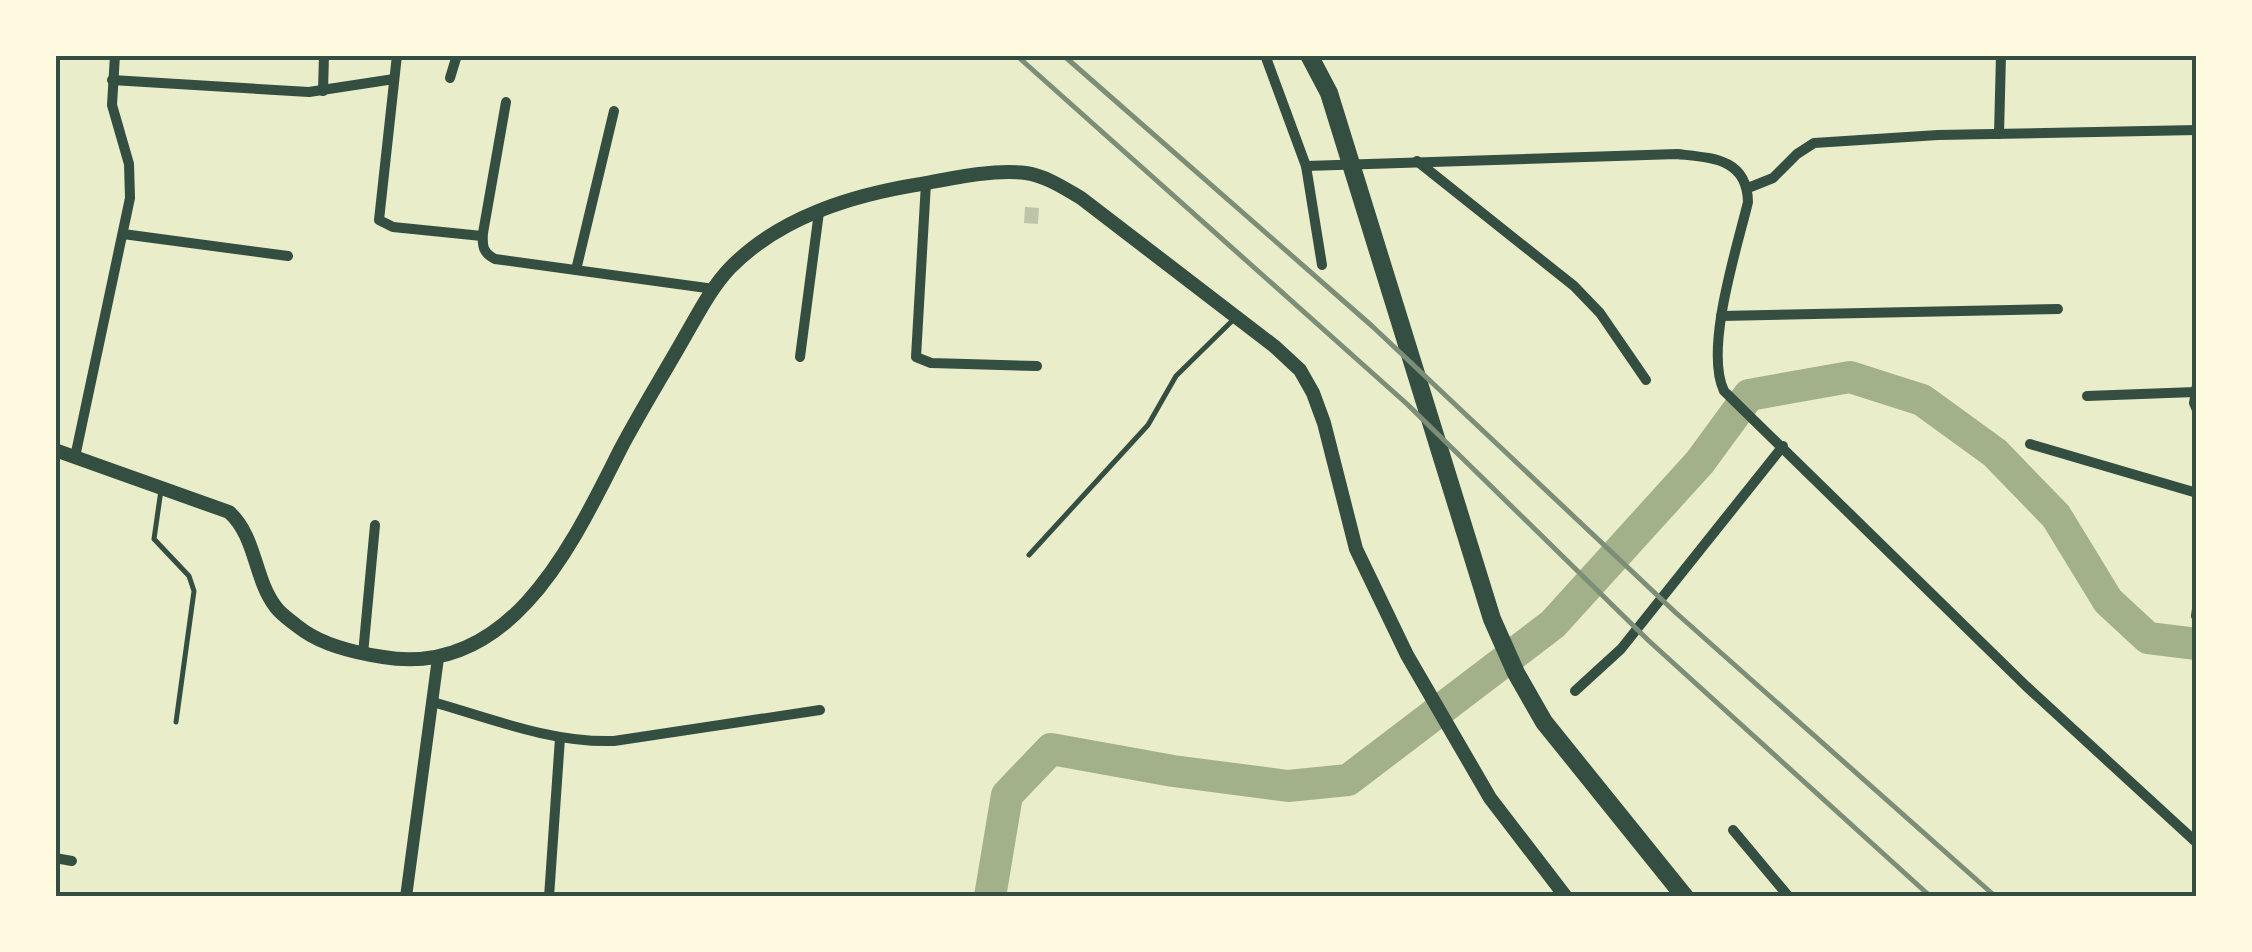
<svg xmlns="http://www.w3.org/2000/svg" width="2252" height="952" viewBox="0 0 2252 952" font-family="Ubuntu,sans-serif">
	<rect width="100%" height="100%" fill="#e9edc9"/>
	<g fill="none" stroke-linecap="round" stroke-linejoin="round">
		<!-- river -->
		<path stroke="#a3b18a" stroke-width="32" d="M 990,897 L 1007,795 L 1051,749 L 1173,771 L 1288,786 L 1348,780 L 1553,624 L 1700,462 L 1749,395 L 1850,377 L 1922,400 L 1995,453 L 2056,516 L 2108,601 L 2148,638 L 2197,644"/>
	</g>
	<!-- building -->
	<path fill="#bcc5a7" d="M 1025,207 L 1039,208 L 1038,224 L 1024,223 Z"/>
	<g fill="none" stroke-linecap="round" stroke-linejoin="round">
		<!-- service -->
		<g stroke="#344e41" stroke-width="5">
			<path d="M 161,490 L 154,539 L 189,576 L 194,591 L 176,722"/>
			<path d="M 1029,555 L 1148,425 L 1176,376 L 1234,319"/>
		</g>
		<!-- minor -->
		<g stroke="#344e41" stroke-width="10">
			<path d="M 397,55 L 379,220 L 393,227 L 482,236"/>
			<path d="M 1265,55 L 1306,166 L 1322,265"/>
			<path d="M 450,78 L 457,55"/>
			<path d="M 112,80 L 309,92 L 394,79"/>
			<path d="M 323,91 L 324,55"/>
			<path d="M 506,102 L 483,233 C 482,246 483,253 495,259 L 714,289"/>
			<path d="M 1999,134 L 2001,55"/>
			<path d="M 1417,161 L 1574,286 L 1600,313 L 1646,380"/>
			<path d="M 1306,166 L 1677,154 C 1712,158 1747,158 1748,202 C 1737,248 1704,349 1724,391 L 2026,686 L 2197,843"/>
			<path d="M 926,183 L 916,357 L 931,363 L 1037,366"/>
			<path d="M 1748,188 L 1773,178 L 1797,154 L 1814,143 L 1938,135 L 2197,130"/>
			<path d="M 123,234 L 288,256"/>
			<path d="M 576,270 L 614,111"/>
			<path d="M 1721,316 L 2058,309"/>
			<path d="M 800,357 L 819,212"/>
			<path d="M 2197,385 L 2194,403 L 2197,410"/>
			<path d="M 2087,396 L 2195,392"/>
			<path d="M 2030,444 L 2197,493"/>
			<path d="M 75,457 L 130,198 L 129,164 L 112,105 L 115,55"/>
			<path d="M 2196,616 L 2197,609"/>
			<path d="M 363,654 L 375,525"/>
			<path d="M 1575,691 L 1621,649 L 1783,446"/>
			<path d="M 433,702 C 492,719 552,743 614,741 L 820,710"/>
			<path d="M 1733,830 L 1789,897"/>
			<path d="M 55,858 L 72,861"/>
			<path d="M 549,897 L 560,738"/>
		</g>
		<!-- tertiary -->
		<path stroke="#344e41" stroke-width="12" d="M 406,897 L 438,658"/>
		<!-- secondary -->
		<path stroke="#344e41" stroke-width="14" d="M 55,450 L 229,512 C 256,536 254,578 275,606 C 281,615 295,624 304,631 C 326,646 356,653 383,657 C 511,679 573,543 620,450 C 640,412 663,375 684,338 C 698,314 711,288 730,268 C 780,217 852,195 921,184 C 953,178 993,169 1026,173 C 1046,176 1064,188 1081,198 L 1274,346 L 1300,370 L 1313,393 L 1324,423 L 1356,549 L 1407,655 L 1490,798 L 1566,897"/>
		<!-- trunk -->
		<path stroke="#344e41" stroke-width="18" d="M 1309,55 L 1329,93 L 1492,619 L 1516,673 L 1544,722 L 1685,897"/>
		<!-- rail -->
		<g stroke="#7c8e77" stroke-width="5">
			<path d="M 1016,55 L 1407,404 L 1649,641 L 1931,897"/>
			<path d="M 1063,55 L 1372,326 L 1675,612 L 1996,897"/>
		</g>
	</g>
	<!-- border -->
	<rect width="2252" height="952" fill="none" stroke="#fefae0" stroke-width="115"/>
	<rect x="58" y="58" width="2136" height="836" fill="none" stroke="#344e41" stroke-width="4"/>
</svg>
